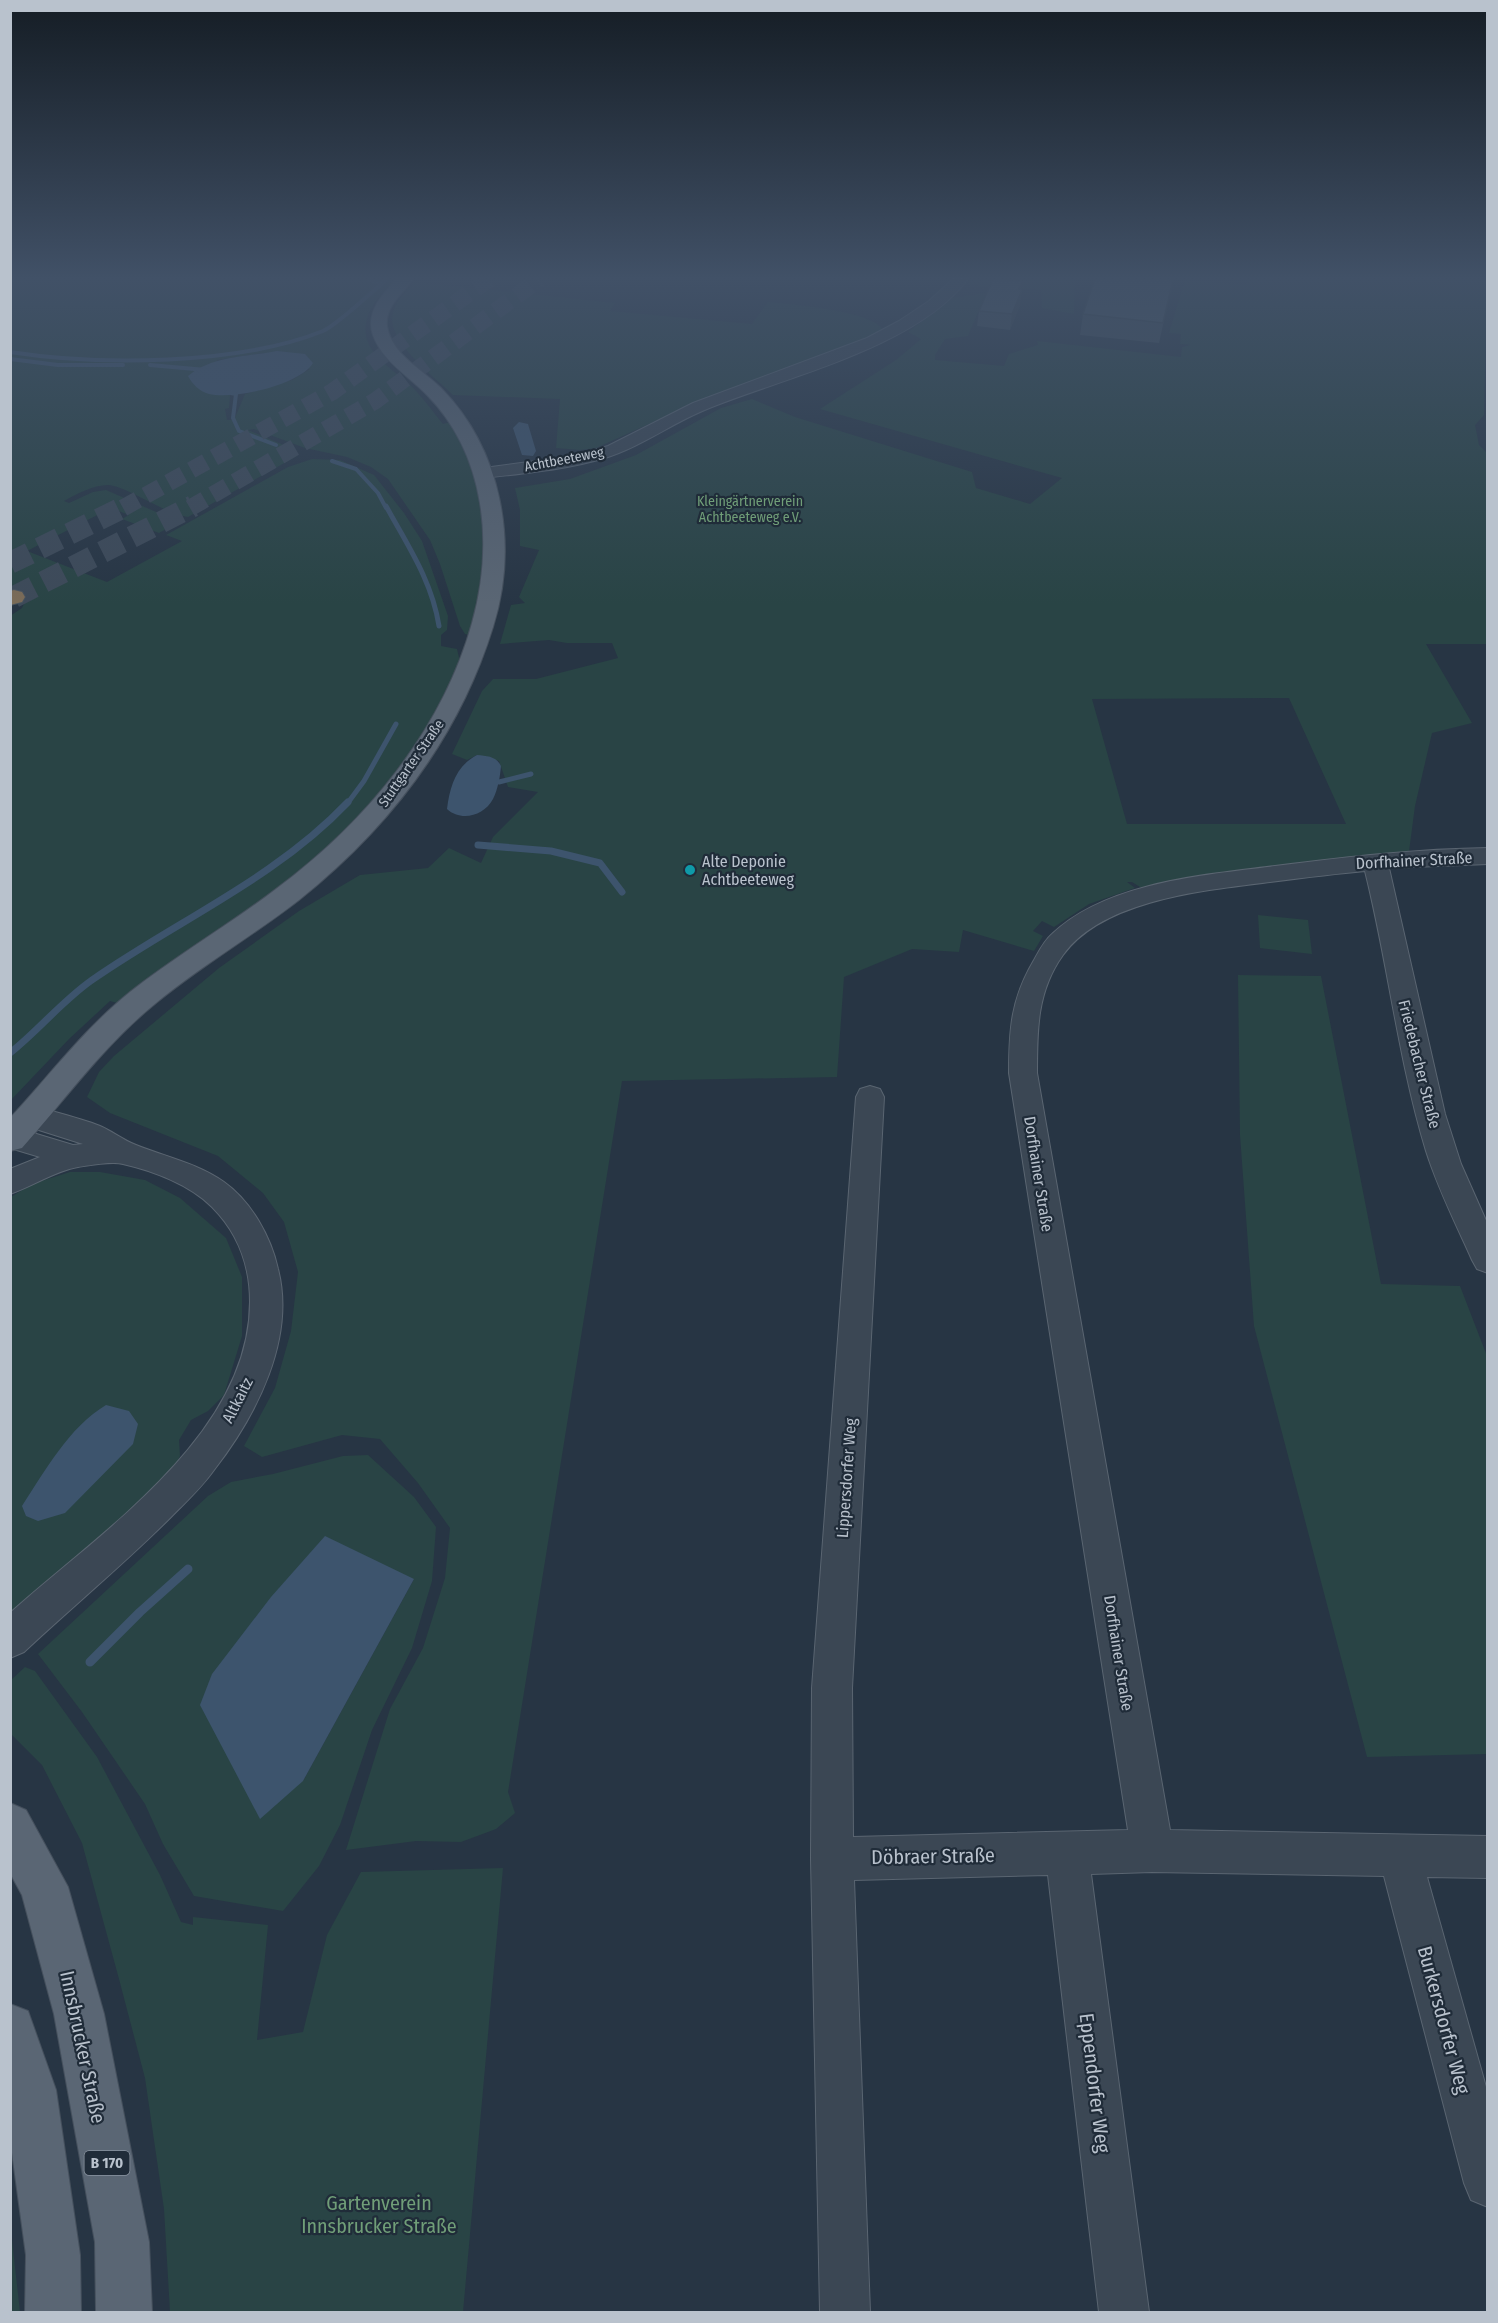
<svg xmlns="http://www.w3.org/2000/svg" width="1498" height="2323" viewBox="0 0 1498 2323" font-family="'Fira Sans Condensed',sans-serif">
	<rect width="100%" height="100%" fill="#273544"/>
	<!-- green -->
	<g fill="#294445" fill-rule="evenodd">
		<path d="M 10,279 L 397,279 C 375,298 352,325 375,354 C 384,365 399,375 410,385 C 422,396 432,411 443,424 L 450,422 L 474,467 L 485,519 L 485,569 L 470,635 L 465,634 L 460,626 L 440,564 L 430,540 L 388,479 L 371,467 L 347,457 L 305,448 L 254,429 L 248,430 L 293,449 L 297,456 L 188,517 C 163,513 127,486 108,485 C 93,485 77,494 64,501 L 69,503 L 93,492 L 106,490 L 179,522 L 159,533 L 122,519 L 129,515 L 111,508 L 27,551 L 107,582 L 182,541 L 166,535 L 288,467 L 312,459 L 340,460 L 374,475 L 404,513 L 422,541 L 448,616 L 447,630 L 441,635 L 441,646 L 457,649 L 460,662 L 441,705 L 416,747 L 393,778 L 322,859 L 117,1003 L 110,1001 L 69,1039 L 11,1100 L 10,616 L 22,608 L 26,600 L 24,597 L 10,595 ZM 264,353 L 310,369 L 292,380 L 245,394 L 234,420 L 227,420 L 225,409 L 229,408 L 230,395 L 227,395 L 217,360 Z"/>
		<path d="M 971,279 L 1075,279 L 1074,314 L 1042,308 L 1041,290 L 966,285 Z"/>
		<path d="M 1248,279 L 1483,279 L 1487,283 L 1484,415 L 1475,425 L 1479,445 L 1487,453 L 1487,644 L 1426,644 L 1472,723 L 1432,733 L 1415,806 L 1408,859 L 1153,895 L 1132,882 L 1127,882 L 1135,888 L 1089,904 L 1054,927 L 1042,921 L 1033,931 L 1043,936 L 1034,951 L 963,930 L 959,952 L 912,949 L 844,977 L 837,1077 L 622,1081 L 508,1792 L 515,1813 L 496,1829 L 461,1842 L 416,1841 L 346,1850 L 390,1709 L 423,1648 L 445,1578 L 450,1528 L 418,1483 L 380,1439 L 342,1435 L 262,1457 L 244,1446 L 275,1388 L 291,1331 L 298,1272 L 284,1222 L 263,1193 L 218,1156 L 110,1113 L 87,1097 L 99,1072 L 114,1056 L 219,968 L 299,911 L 360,875 L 428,868 L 449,848 L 481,863 L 493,837 L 538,792 L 508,787 L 499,761 L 477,755 L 467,760 L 452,754 L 482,691 L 493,679 L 536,679 L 618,658 L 612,643 L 567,643 L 549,640 L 500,644 L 511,605 L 525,603 L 519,597 L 539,550 L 520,546 L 520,510 L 515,488 L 570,479 L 636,455 L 721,408 L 752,399 L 795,417 L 972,472 L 976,488 L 1030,504 L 1062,478 L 820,409 L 896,360 L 921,339 L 908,332 L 952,298 L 986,293 L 968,336 L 945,339 L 935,355 L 935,360 L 1004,366 L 1009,354 L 1038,345 L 1037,341 L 1181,357 L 1182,347 L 1191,345 L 1180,344 L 1181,334 L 1169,333 L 1185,280 L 1247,285 ZM 1289,698 L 1346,824 L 1127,824 L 1092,699 Z"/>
		<path d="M 415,282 L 615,303 L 610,311 L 752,324 L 768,302 C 789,304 872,311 882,329 L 879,333 L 866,340 L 704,399 L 596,448 L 580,450 L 556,448 L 560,399 L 453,395 C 435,377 385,341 393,313 C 396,301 406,291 415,282 Z"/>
		<path d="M 1258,915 L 1308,920 L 1312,954 L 1260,948 Z"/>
		<path d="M 1238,975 L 1321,976 L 1381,1284 L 1460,1286 L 1487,1356 L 1487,1754 L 1367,1757 L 1254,1326 L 1240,1135 Z"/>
		<path d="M 70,1172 L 100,1172 L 145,1180 L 180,1198 L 226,1238 L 242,1277 L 242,1336 L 224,1395 L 208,1411 L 191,1420 L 179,1440 L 180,1456 L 170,1476 L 11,1623 L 11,1197 L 32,1184 Z"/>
		<path d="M 368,1455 L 414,1497 L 436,1527 L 432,1581 L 412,1648 L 372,1730 L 340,1825 L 319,1866 L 283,1911 L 194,1896 L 163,1844 L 145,1804 L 82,1712 L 38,1654 L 208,1496 L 231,1482 L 273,1474 L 343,1456 ZM 414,1579 L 303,1781 L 212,1674 Z"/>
		<path d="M 25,1667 L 35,1671 L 97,1757 L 160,1875 L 181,1922 L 193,1925 L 193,1917 L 268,1925 L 257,2040 L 303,2032 L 327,1935 L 361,1872 L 503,1868 L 463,2312 L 170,2312 L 164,2209 L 145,2078 L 119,1979 L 82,1843 L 42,1765 L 11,1734 L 11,1680 Z"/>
		<path d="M 10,2231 L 11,2231 L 20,2312 L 11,2312 Z"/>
	</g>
	<!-- water -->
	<g fill="#3d546d">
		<path d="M 277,351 L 305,354 L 313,363 C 300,385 233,400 209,394 C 199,391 193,385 188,376 C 213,355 247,357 277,351 Z"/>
		<path d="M 519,422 L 528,424 L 536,451 L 533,456 L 522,455 L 513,428 Z"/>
		<path d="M 477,755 C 487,756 496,756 501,766 C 500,777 498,789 493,799 C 484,816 461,822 447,809 C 450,786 456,766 477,755 Z"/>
		<path d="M 106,1405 L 129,1411 L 138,1424 L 133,1444 L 65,1513 L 38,1521 L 26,1516 L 22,1506 C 45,1471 69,1427 106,1405 Z"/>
		<path d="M 325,1536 L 414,1579 L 303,1781 L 260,1819 L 200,1705 L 212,1674 L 271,1597 Z"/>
	</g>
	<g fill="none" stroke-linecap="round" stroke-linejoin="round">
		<!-- stream-far3 -->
		<g stroke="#3d546d" stroke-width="4">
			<path d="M 369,279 L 380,284"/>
			<path d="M 10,352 C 100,366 238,365 323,331 C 337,325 373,291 387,279"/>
			<path d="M 10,359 L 58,365 L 123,365"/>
			<path d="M 150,365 L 206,370"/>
			<path d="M 226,392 L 236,394 L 233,418 L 239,431 L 276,445"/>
			<path d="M 332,461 L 356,469 L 378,493 L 386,508"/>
		</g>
		<!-- stream-far2 -->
		<g stroke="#3d546d" stroke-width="5">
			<path d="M 386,506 C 408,546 432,581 439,626"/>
			<path d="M 499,782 L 531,774"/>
			<path d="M 347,804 L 364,781 L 396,724"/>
		</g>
		<!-- stream-far1 -->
		<g stroke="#3d546d" stroke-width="7">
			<path d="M 478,845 L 551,851 L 600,863 L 622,892"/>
			<path d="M 10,1053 C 39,1030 62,1001 92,980 C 178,920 275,879 348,802"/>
		</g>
		<!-- stream -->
		<path stroke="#3d546d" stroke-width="9" d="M 90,1662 L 140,1612 L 188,1569"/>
		<!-- highway-tunnel-far1 -->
		<g stroke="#3d4a59" stroke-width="17" stroke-dasharray="17 9" stroke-linecap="butt">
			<path d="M 123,508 L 332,392 L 489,279"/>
			<path d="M 190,508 L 375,401 L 539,279"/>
		</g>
		<!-- highway-tunnel -->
		<g stroke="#3d4a59" stroke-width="22" stroke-dasharray="22 11" stroke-linecap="butt">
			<path d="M 10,563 L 126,506"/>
			<path d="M 14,597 L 193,506"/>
		</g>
		<defs>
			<g id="minor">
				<path d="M 953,279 L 968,279 C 916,348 785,377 707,409 C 672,423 641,447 605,458 C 565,470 524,473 484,478 L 478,477 L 475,473 L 478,469 L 484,468 L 573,456 L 608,446 L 693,403 L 867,338 L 899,321 L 929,301 Z"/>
				<path d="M 1488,848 L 1488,864 L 1389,868 L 1445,1114 L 1461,1164 L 1488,1225 L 1488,1273 L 1477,1269 L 1472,1260 C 1456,1224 1438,1189 1426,1151 C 1398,1059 1388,963 1365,871 C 1333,874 1301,878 1270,882 C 1207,890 1103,899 1063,955 C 1037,991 1037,1030 1037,1073 L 1170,1830 L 1488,1836 L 1488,1878 L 1427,1877 L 1488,2094 L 1488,2207 L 1471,2200 L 1464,2183 L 1384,1876 L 1152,1872 L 1091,1874 L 1149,2312 L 1099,2312 L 1048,1875 L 854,1880 L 870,2312 L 820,2312 L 811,1859 L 812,1688 L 856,1097 L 860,1089 L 870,1086 L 880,1089 L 884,1097 L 852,1688 L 853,1837 L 1128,1830 L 1009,1073 C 1009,1029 1011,999 1034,960 C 1039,951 1044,941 1052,934 C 1107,882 1204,875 1275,866 C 1346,857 1416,849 1488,848 Z"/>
				<path d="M 30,1105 C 53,1112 77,1117 100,1126 C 112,1131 123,1140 136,1145 C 166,1157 197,1163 224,1182 C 251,1201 271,1237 278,1269 C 296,1339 256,1416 214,1470 C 202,1487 186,1502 171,1517 C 124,1564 72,1607 24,1652 L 10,1658 L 10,1613 C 99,1533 250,1435 250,1302 C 250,1266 238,1233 212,1207 C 190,1185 154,1171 123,1164 C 111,1161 91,1165 78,1167 C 55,1171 33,1186 10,1194 L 10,1169 L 40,1157 L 10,1148 L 10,1126 L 73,1145 L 83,1144 L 20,1124 L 15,1116 L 20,1108 Z"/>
			</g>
			<g id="major">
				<path d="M 397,279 L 414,279 C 403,293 385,306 387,326 C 391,354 423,370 441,388 C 502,450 519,545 493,627 C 459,737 389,828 299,900 C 250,938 197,968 150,1008 C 101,1049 64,1101 22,1148 L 10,1151 L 10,1118 C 50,1075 85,1028 130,992 C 177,955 229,925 276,889 C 365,823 442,731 472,623 C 494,545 486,455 427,395 C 409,376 382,361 373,335 C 365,313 383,293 397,279 Z"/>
				<path d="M 10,1803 L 26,1810 L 68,1887 L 104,2014 L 149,2242 L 152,2312 L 96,2312 L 95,2242 L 54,2014 L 22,1895 L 10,1873 Z"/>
				<path d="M 10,2004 L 28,2011 L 56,2090 L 80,2255 L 81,2312 L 25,2312 L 26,2255 L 10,2138 Z"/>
			</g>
			<path id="highway" d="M 14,590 L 22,592 L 25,597 L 22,602 L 10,605 L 10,591 Z"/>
		</defs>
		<!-- minor casing -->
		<use href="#minor" stroke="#5a6571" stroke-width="2"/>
		<!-- major casing -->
		<use href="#major" stroke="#45505d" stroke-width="2"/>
		<!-- highway casing -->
		<use href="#highway" stroke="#46525e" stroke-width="2"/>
		<!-- minor -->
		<use href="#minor" fill="#3b4754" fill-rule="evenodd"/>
		<!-- major -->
		<use href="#major" fill="#5a6674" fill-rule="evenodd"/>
		<!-- highway -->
		<use href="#highway" fill="#7a6b58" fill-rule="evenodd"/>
	</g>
	<!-- wall -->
	<g fill="#404e5b">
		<path d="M 1173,279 L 1159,343 L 1080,335 L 1083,314 Z"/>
		<path d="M 1020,305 L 1010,330 L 977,326 L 979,311 Z"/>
	</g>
	<!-- shaded-wall -->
	<path fill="#34404a" d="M 1023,281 L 1020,305 L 1010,330 L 1012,314 L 1019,289 Z"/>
	<!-- building -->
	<g fill="#4b5b6a" stroke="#34404a" stroke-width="1.5">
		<path d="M 993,279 L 1023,281 L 1019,289 L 1022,290 L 1012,314 L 979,311 Z"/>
		<path d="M 1095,279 L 1173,279 L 1163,323 L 1083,314 Z"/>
	</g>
	<!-- sky -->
	<linearGradient id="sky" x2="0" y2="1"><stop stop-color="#151d25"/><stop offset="0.46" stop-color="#415167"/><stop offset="1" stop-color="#415167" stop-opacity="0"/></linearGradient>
	<rect width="1498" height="604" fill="url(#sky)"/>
	<!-- markers -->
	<circle fill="#0f9aa8" stroke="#202c39" stroke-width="2" cx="690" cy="870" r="6"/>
	<g text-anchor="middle" stroke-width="4.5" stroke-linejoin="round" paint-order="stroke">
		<!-- far-street labels -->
		<g font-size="14" fill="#b9c2cd" stroke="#202c39">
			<text transform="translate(564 459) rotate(-11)" y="5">Achtbeeteweg</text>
			<text transform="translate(411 763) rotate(-55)" y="5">Stuttgarter Straße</text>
		</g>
		<!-- far-park labels -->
		<g font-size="14" fill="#709e78" stroke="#202c39">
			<text x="750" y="506">Kleingärtnerverein<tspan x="750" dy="16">Achtbeeteweg e.V.</tspan></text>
		</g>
		<!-- shield labels -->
		<rect fill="#202c39" stroke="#8b95a1" stroke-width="1.5" x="84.5" y="2151" width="45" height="24" rx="4.5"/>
		<g font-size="15" font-weight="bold" fill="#b9c2cd">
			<text x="107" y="2168">B 170</text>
		</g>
		<!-- street labels -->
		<g font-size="16" fill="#b9c2cd" stroke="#202c39">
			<text transform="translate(1414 860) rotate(-3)" y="6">Dorfhainer Straße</text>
			<text transform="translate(1420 1064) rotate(76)" y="6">Friedebacher Straße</text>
			<text transform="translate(1039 1174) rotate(81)" y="6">Dorfhainer Straße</text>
			<text transform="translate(237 1400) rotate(-63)" y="6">Altkaitz</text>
			<text transform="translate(846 1478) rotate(-86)" y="6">Lippersdorfer Weg</text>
			<text transform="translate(1119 1653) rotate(81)" y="6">Dorfhainer Straße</text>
		</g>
		<!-- poi labels -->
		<g font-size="16" fill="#b9c2cd" stroke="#202c39" text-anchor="start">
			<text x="702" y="867">Alte Deponie<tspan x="702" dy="18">Achtbeeteweg</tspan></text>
		</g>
		<!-- near-street labels -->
		<g font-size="20" fill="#b9c2cd" stroke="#202c39">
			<text transform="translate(933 1856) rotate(-1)" y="7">Döbraer Straße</text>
			<text transform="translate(1444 2020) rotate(75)" y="7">Burkersdorfer Weg</text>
			<text transform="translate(83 2047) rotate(78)" y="7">Innsbrucker Straße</text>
			<text transform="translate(1095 2083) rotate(83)" y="7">Eppendorfer Weg</text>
		</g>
		<!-- near-park labels -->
		<g font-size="20" fill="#709e78" stroke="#202c39">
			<text x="379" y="2210">Gartenverein<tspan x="379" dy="23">Innsbrucker Straße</tspan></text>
		</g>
	</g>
	<!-- border -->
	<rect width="1498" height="2323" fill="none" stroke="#b9c2cd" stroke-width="24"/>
</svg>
